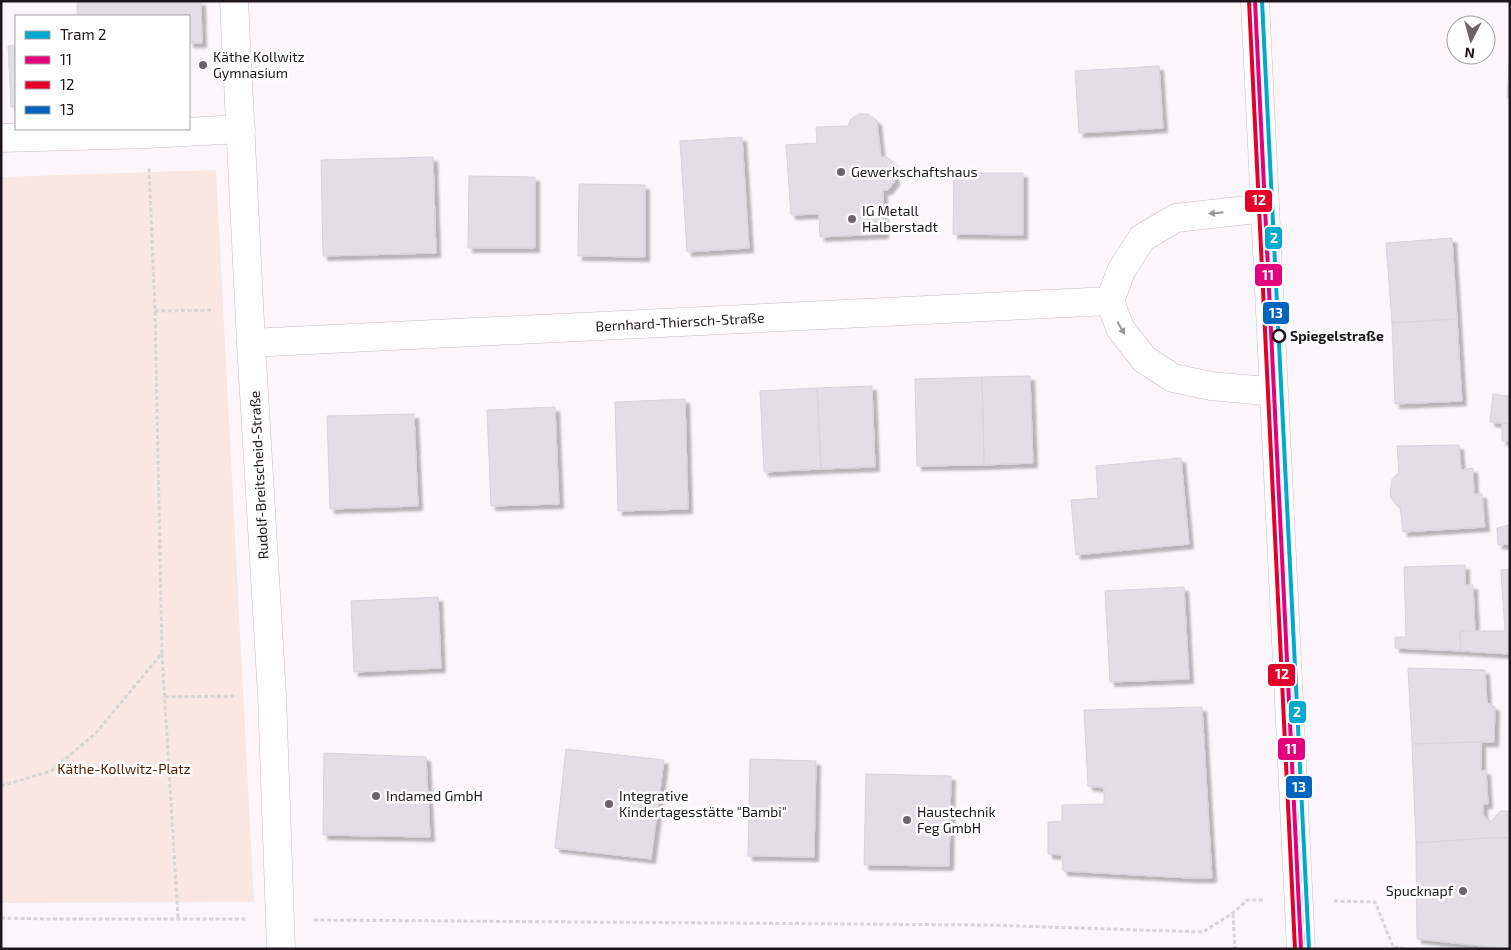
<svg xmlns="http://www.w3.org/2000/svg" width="1511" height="950" viewBox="0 0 1511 950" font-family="'Exo 2',sans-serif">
	<defs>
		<filter id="shadow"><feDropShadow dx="4.5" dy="4.5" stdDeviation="1" flood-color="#0004"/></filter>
	</defs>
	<rect width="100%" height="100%" fill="#fcf6fa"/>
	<!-- green -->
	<path fill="#fbe7e1" d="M 216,170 L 254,902 L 1,903 L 1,177 Z"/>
	<!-- building -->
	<g fill="#e3dde6" stroke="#d8d3db" filter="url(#shadow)">
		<path d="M 77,1 L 201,1 L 202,43 L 189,43 L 189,16 L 77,16 Z"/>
		<path d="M 16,45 L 16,107 L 11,107 L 8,46 Z"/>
		<path d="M 1510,48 L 1510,98 L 1507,98 Z"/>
		<path d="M 1159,66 L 1163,128 L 1079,133 L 1075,71 Z"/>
		<path d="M 859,114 L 868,114 L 877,121 L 881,157 L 886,156 L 894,164 L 895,181 L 888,190 L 883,190 L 884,234 L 820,237 L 819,214 L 791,215 L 786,145 L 817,143 L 816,127 L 848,126 L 851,119 Z"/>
		<path d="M 742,137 L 749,248 L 687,252 L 680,141 Z"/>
		<path d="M 433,157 L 436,253 L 323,256 L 321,160 Z"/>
		<path d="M 954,173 L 1023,173 L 1023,235 L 953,234 Z"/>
		<path d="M 469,176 L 535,177 L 535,248 L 468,248 Z"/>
		<path d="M 579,184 L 645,185 L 645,257 L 578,256 Z"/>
		<path d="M 1452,238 L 1457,319 L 1392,323 L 1386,243 Z"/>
		<path d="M 1457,319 L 1462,401 L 1395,404 L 1392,323 Z"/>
		<path d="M 1030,376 L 1033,463 L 984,465 L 982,377 Z"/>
		<path d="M 982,377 L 984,465 L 917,466 L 915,379 Z"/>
		<path d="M 872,386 L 875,467 L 821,469 L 817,388 Z"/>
		<path d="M 817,388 L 821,469 L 764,472 L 760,391 Z"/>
		<path d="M 1510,393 L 1510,424 L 1490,422 L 1493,394 L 1509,396 Z"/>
		<path d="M 685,399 L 688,509 L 618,511 L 615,402 Z"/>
		<path d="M 555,407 L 559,504 L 491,506 L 487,410 Z"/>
		<path d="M 414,414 L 418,506 L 330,509 L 327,416 Z"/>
		<path d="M 1502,423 L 1510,424 L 1510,441 L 1502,441 Z"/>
		<path d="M 1459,445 L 1461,470 L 1473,468 L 1474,494 L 1482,494 L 1485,527 L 1403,532 L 1400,506 L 1396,504 L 1391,498 L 1390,494 L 1392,479 L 1399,472 L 1397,446 Z"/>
		<path d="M 1181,458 L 1189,544 L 1076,555 L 1071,500 L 1098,498 L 1096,466 Z"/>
		<path d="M 1510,525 L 1510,544 L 1498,545 L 1497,528 Z"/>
		<path d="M 1465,565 L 1465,585 L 1473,585 L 1475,631 L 1460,631 L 1461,651 L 1395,648 L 1395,637 L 1406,637 L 1404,567 Z"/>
		<path d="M 1510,569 L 1510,654 L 1461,651 L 1460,631 L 1505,631 L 1501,570 Z"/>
		<path d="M 1184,587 L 1189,679 L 1110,682 L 1105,591 Z"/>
		<path d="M 438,597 L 441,668 L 354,672 L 351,601 Z"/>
		<path d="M 1408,668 L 1485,670 L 1487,703 L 1495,707 L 1494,742 L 1412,744 Z"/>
		<path d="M 1202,707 L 1212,878 L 1190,878 L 1063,871 L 1062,855 L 1048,854 L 1048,822 L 1062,821 L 1062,805 L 1104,804 L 1104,788 L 1088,786 L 1084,710 Z"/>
		<path d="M 1481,742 L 1481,771 L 1486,770 L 1488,804 L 1483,804 L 1483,814 L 1490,823 L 1500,811 L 1510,811 L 1510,838 L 1489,838 L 1416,843 L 1412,744 Z"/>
		<path d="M 566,749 L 664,760 L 651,859 L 555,848 Z"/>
		<path d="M 324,753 L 426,757 L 430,837 L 323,835 Z"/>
		<path d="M 750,759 L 816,761 L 814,857 L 748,856 Z"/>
		<path d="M 866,774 L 951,776 L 949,866 L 864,865 Z"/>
		<path d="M 1489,838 L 1510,838 L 1510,949 L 1417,939 L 1416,843 Z"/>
	</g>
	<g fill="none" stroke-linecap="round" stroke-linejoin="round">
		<defs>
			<g id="minor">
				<path d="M 234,1 L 251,343 L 272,695 L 281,949"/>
				<path d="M 1255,1 L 1301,949"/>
				<path d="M 1,138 L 147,134 L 241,129"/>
				<path d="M 1265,208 L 1176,218 L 1142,238 L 1121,271 L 1110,301 L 1120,328 L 1144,359 L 1173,378 L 1211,386 L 1266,391 L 1273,390"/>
				<path d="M 251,343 L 1110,301"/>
			</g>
		</defs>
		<!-- minor casing -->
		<use href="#minor" stroke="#c6bec3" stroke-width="29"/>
		<!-- path -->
		<g stroke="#d7d5d6" stroke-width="3" stroke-dasharray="4 2.5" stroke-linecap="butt">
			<path d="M 155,311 L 214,310"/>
			<path d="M 162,654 L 178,918"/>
			<path d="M 165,697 L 237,696"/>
			<path d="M 1,786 L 51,771 L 96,733 L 162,653 L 155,311 L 149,167"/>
			<path d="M 1334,901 L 1375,902 L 1394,949"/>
			<path d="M 1233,914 L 1235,949"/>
			<path d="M 1,918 L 50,919 L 246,919"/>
			<path d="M 314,920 L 985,925 L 1203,932 L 1233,913 L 1247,900 L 1265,900"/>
			<path d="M 1394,947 L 1406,949"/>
		</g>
		<!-- minor -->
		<use href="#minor" stroke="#fffefe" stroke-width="28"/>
		<defs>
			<path id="bus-1" d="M 1255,1 L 1301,949"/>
			<path id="bus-2" d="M 1249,1 L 1295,949"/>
			<path id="bus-3" d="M 1261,1 L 1307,949"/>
		</defs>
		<!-- bus-1 casing -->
		<use href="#bus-1" stroke="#fff" stroke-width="8"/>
		<!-- bus-2 casing -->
		<use href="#bus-2" stroke="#fff" stroke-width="8"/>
		<!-- bus-3 casing -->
		<use href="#bus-3" stroke="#fff" stroke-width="8"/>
		<!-- bus-1 -->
		<use href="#bus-1" stroke="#e5007d" stroke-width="4"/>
		<!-- bus-2 -->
		<use href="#bus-2" stroke="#e4002b" stroke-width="4"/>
		<!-- bus-3 -->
		<use href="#bus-3" stroke="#0065bd" stroke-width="4"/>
		<defs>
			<path id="tram-1" d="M 1262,1 L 1309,949"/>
		</defs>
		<!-- tram-1 casing -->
		<use href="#tram-1" stroke="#fff" stroke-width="8"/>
		<!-- tram-1 -->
		<use href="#tram-1" stroke="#00a9ce" stroke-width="4"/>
	</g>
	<!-- one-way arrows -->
	<defs><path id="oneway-solid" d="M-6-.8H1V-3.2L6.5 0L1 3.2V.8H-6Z" transform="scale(1.25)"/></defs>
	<g fill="#9a9598">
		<use href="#oneway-solid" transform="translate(1216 213) rotate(174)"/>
		<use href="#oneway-solid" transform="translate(1121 328) rotate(61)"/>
	</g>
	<!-- markers -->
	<g fill="#6c646a" stroke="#fff" stroke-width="2">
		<circle cx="203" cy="65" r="5"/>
		<circle cx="841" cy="172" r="5"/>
		<circle cx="852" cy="219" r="5"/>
		<circle cx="376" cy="796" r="5"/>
		<circle cx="609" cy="804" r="5"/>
		<circle cx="907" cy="820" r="5"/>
		<circle cx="1463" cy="891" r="5"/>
	</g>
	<circle fill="#fff" stroke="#1f151c" stroke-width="2.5" cx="1279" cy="336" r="6"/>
	<g text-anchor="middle" stroke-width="5" stroke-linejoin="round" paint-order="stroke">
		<!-- poi labels -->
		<g font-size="14" fill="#1f151c" stroke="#fff" text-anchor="start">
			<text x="213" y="62">Käthe Kollwitz<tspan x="213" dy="16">Gymnasium</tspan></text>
			<text x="851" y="177">Gewerkschaftshaus</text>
			<text x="862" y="216">IG Metall<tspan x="862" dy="16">Halberstadt</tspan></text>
			<text x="386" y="801">Indamed GmbH</text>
			<text x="619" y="801">Integrative<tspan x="619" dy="16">Kindertagesstätte "Bambi"</tspan></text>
			<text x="917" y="817">Haustechnik<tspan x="917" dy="16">Feg GmbH</tspan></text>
			<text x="1453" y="896" text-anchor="end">Spucknapf</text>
		</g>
		<!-- street labels -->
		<g font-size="14" fill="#1f151c" stroke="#fff">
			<text transform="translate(680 322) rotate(-3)" y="5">Bernhard-Thiersch-Straße</text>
			<text transform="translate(259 475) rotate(-93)" y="5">Rudolf-Breitscheid-Straße</text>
		</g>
		<!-- stop labels -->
		<g font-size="14" font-weight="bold" fill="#1f151c" stroke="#fff" text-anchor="start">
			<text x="1290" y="341">Spiegelstraße</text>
		</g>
		<!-- park labels -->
		<g font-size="14" fill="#4f2105" stroke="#fff">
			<text x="124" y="774">Käthe-Kollwitz-Platz</text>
		</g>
	</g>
	<g stroke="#fff" stroke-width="2">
		<rect x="1244" y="189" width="29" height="24" rx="5" fill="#e4002b"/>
		<rect x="1264" y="226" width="19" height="24" rx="5" fill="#00a9ce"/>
		<rect x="1254" y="263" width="29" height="24" rx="5" fill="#e5007d"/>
		<rect x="1262" y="301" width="28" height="24" rx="5" fill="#0065bd"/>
		<rect x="1267" y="663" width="29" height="24" rx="5" fill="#e4002b"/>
		<rect x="1288" y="700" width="19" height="24" rx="5" fill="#00a9ce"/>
		<rect x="1277" y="737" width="29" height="24" rx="5" fill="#e5007d"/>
		<rect x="1285" y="775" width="28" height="24" rx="5" fill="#0065bd"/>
	</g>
	<g font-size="14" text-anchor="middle" font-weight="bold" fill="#fff">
		<text x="1259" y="205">12</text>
		<text x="1274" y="243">2</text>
		<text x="1268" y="280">11</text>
		<text x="1276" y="318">13</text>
		<text x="1282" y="679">12</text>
		<text x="1297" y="717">2</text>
		<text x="1291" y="754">11</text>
		<text x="1299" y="792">13</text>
	</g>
	<!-- border -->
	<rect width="1511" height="950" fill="none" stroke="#1f151c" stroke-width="5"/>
	<!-- legend -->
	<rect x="15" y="15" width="175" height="115" fill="#ffffff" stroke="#a5a1a4"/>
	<rect x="25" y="31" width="25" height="8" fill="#00a9ce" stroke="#a5a1a4"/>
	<text x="60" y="40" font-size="15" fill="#1f151c">Tram 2</text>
	<rect x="25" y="56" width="25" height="8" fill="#e5007d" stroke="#a5a1a4"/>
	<text x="60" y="65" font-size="15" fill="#1f151c">11</text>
	<rect x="25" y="81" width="25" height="8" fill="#e4002b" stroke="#a5a1a4"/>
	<text x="60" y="90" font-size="15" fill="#1f151c">12</text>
	<rect x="25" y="106" width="25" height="8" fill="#0065bd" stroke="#a5a1a4"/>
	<text x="60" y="115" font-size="15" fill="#1f151c">13</text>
	<!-- north arrow -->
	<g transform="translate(1471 40) rotate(186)"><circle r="24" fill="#ffffff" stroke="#a5a1a4"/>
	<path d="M0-4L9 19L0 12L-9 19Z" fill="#6c646a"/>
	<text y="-8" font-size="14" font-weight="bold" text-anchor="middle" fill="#1f151c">N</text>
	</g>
</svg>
